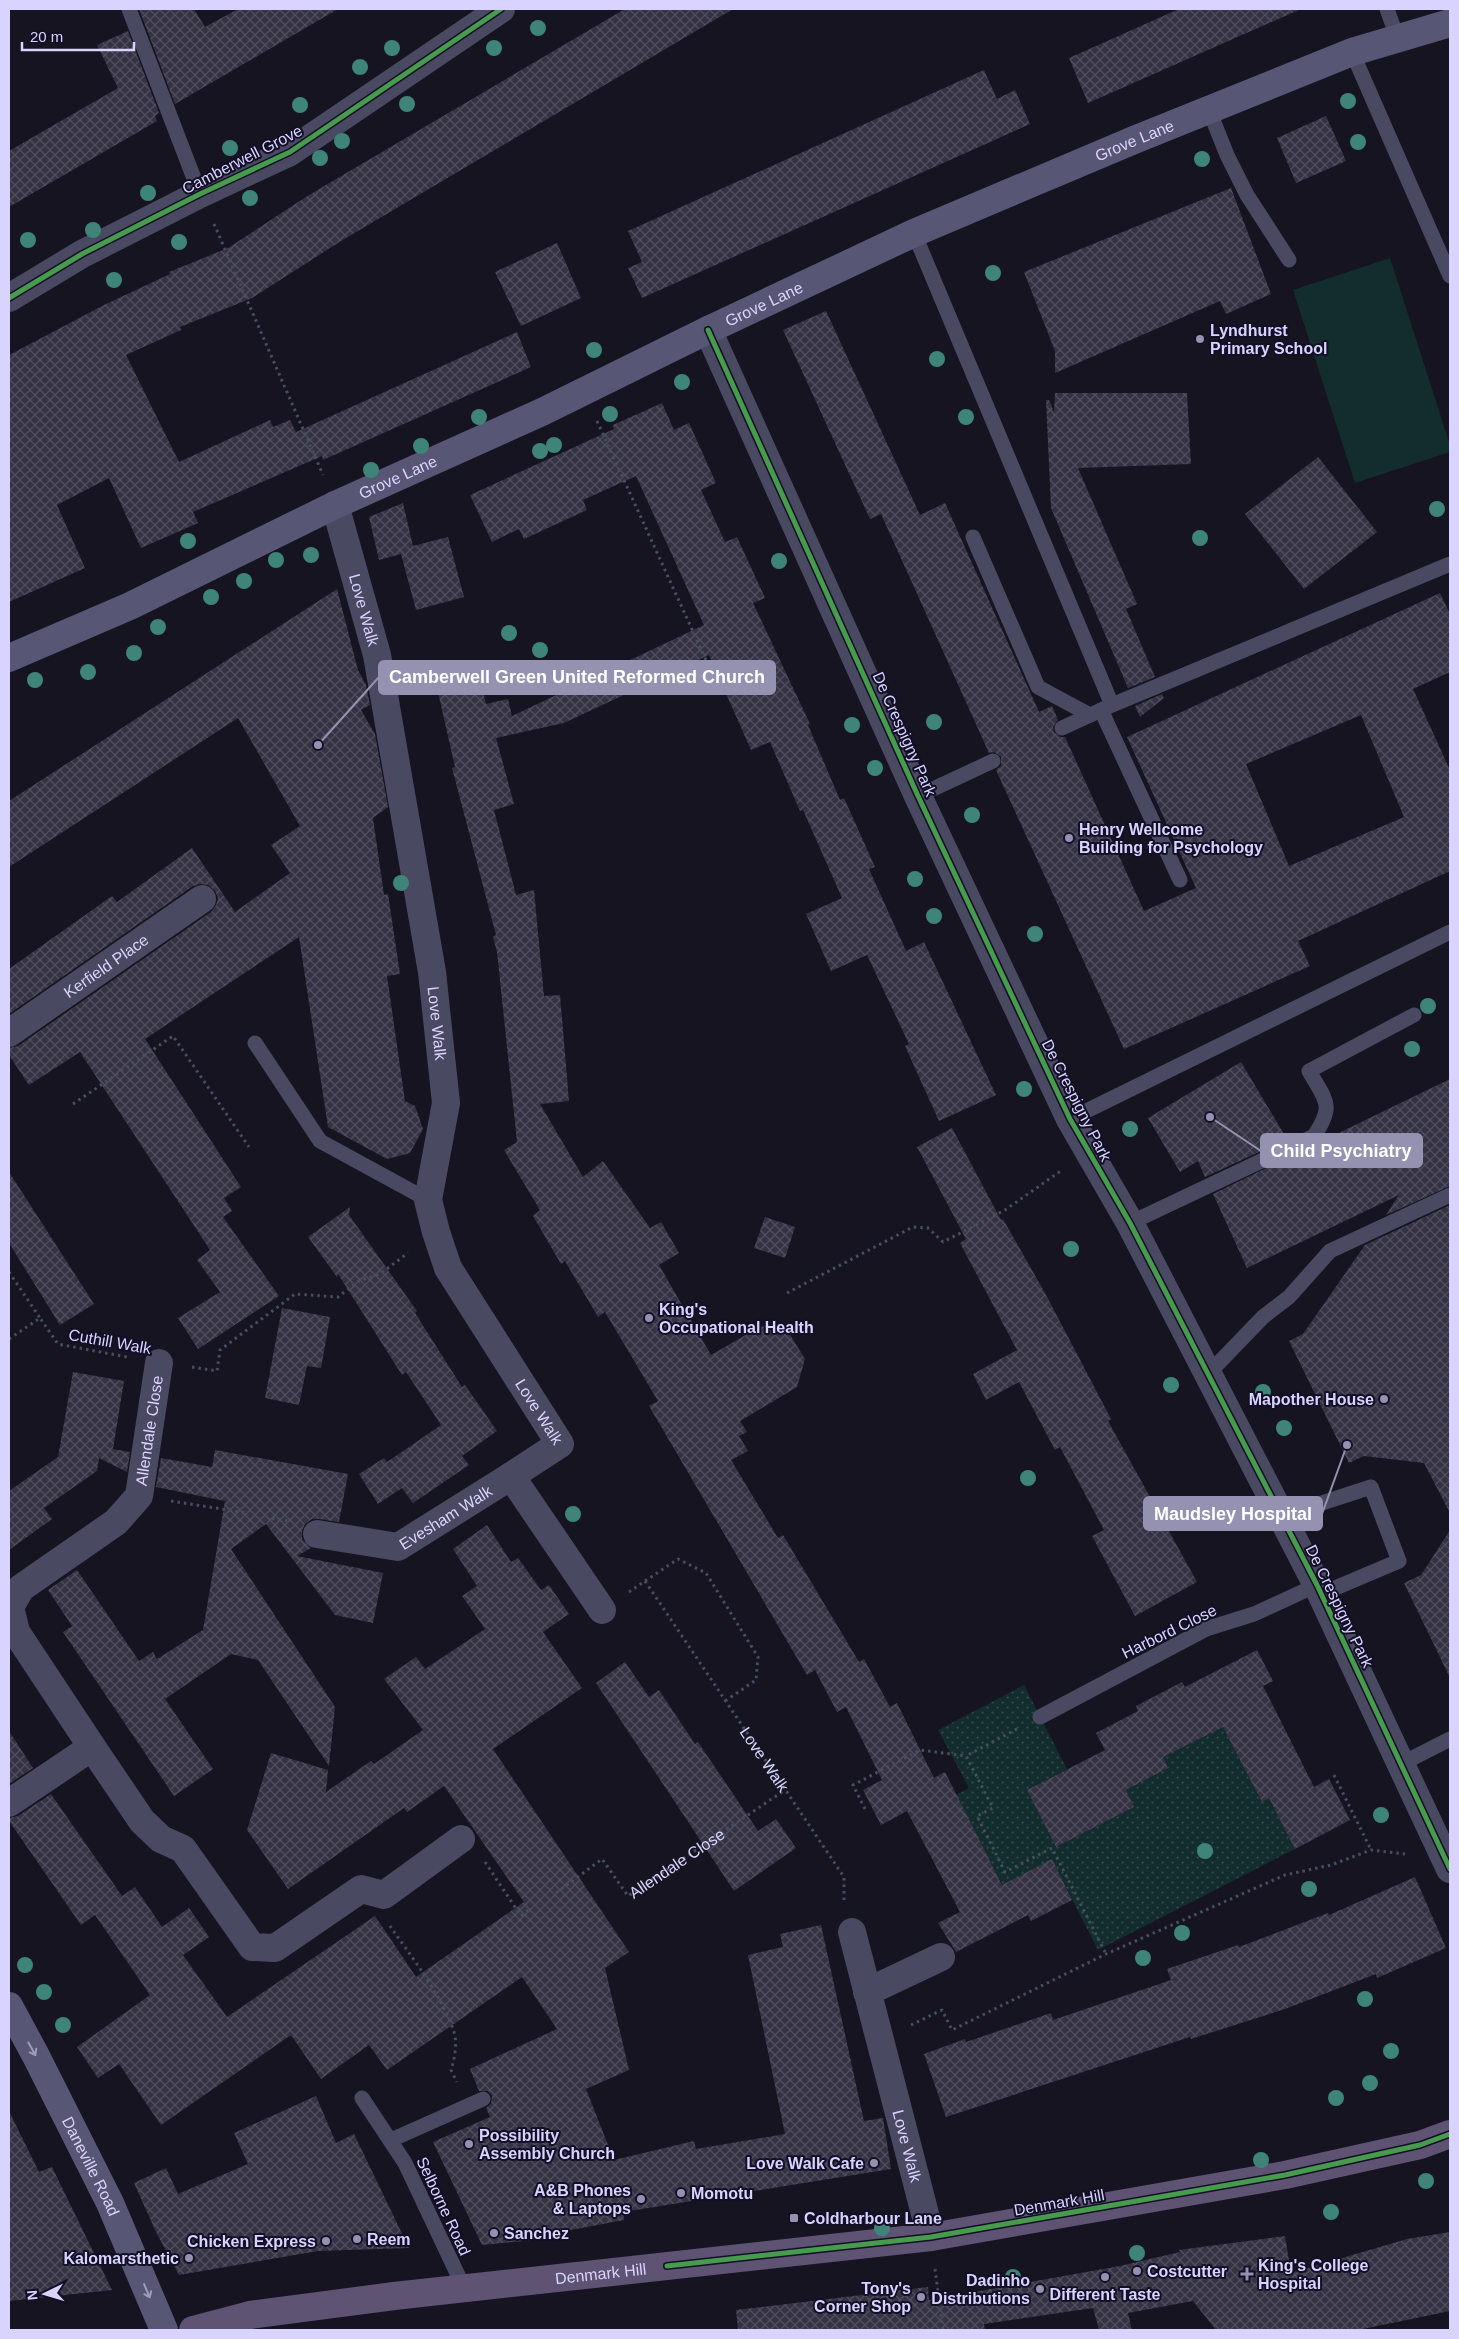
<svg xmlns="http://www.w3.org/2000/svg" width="1459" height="2339" viewBox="0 0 1459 2339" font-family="Helvetica,sans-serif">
	<defs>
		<pattern id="grass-dots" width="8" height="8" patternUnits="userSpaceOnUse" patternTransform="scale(1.25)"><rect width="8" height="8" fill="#132c2d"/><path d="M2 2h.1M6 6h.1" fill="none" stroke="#354a4c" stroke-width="1.8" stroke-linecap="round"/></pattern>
		<pattern id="building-cross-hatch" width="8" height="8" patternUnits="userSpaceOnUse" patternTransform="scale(1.25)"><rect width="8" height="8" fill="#343243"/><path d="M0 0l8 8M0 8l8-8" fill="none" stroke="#514f5f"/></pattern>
	</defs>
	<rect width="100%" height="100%" fill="#161421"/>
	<!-- grass -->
	<path fill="url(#grass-dots)" d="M 1024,1685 L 1067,1769 L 1027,1790 L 1056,1847 L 1134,1807 L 1126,1790 L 1168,1768 L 1163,1757 L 1209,1734 L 1214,1710 L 1262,1801 L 1269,1798 L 1295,1849 L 1098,1950 L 1052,1860 L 1005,1889 L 954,1796 L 969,1788 L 938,1730 Z"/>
	<!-- garden -->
	<path fill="#132c2d" d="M 1390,258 L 1450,445 L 1450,452 L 1355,483 L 1293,290 Z"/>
	<!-- building -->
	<g fill="url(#building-cross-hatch)" fill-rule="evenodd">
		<path d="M 139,9 L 194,9 L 205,27 L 238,9 L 338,9 L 175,104 Z"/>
		<path d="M 625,9 L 733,9 L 341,241 L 252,298 L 180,327 L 181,330 L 126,355 L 179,462 L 270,420 L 273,427 L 290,420 L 296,432 L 517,332 L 531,367 L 323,460 L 322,456 L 193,512 L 198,523 L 141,548 L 109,478 L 57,505 L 85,568 L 9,602 L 9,355 L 104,305 L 170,274 L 169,272 L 228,248 L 309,195 Z"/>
		<path d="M 1179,9 L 1301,9 L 1088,103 L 1069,58 Z"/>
		<path d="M 128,31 L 159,113 L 155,116 L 157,121 L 9,207 L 9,151 L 118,88 L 97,45 Z"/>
		<path d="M 984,70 L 997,99 L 1015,90 L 1030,124 L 642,298 L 628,268 L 642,262 L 628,231 Z"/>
		<path d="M 1326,116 L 1346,161 L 1296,183 L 1277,138 Z"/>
		<path d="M 1231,188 L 1271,294 L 1226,314 L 1220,301 L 1055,373 L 1055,351 L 1024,272 Z"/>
		<path d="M 557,243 L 581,298 L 521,326 L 495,272 Z"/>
		<path d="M 826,311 L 920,515 L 945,503 L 1039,712 L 1052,706 L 1058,720 L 1053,727 L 1054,732 L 1061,737 L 1065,737 L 1144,911 L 1196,888 L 1127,737 L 1440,593 L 1450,614 L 1450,672 L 1413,689 L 1450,770 L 1450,871 L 1298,941 L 1310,966 L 1124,1049 L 996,770 L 1001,766 L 1001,757 L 994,752 L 989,753 L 881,514 L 870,519 L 783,330 ZM 1361,715 L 1404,817 L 1289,866 L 1246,764 Z"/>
		<path d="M 1055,393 L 1187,393 L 1191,464 L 1078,468 L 1137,604 L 1126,609 L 1155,677 L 1128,688 L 1051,508 L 1046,400 L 1049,400 L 1054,412 Z"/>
		<path d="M 662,403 L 674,430 L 689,423 L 716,483 L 701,490 L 725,542 L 737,537 L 765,598 L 753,603 L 810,724 L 808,725 L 840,800 L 844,798 L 875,867 L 869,869 L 906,951 L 924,942 L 996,1095 L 939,1121 L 905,1046 L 909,1044 L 867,955 L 831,971 L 806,914 L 842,898 L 803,810 L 800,811 L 770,742 L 751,750 L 709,655 L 564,723 L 496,738 L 514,804 L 494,810 L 516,895 L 534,890 L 544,996 L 560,995 L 569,1101 L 540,1104 L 583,1177 L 603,1161 L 650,1228 L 661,1222 L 679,1253 L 659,1265 L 711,1355 L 761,1326 L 789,1333 L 805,1359 L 797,1387 L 740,1421 L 747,1432 L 739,1436 L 748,1451 L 731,1460 L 778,1538 L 783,1535 L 859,1662 L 864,1659 L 890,1707 L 897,1703 L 934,1778 L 945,1772 L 1002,1885 L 1052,1859 L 1072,1900 L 1031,1921 L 1028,1915 L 956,1952 L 938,1923 L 960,1912 L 907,1811 L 881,1825 L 863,1790 L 882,1780 L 846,1707 L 837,1712 L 815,1670 L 807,1675 L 649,1406 L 658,1401 L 605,1312 L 598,1317 L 565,1261 L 561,1264 L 533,1216 L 540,1210 L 504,1150 L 517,1142 L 497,952 L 493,937 L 496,935 L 452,768 L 455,767 L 438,692 L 481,682 L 486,704 L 508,699 L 512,716 L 704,625 L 636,476 L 583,500 L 587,510 L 524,539 L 519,529 L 492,542 L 470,495 L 614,429 L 613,425 Z"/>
		<path d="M 1318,457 L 1377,532 L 1304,589 L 1245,514 Z"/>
		<path d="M 403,503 L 413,546 L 448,537 L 464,597 L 416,610 L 401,554 L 379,560 L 369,517 Z"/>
		<path d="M 337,589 L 358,670 L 366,685 L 370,705 L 361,710 L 375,734 L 388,807 L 373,818 L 384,895 L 388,894 L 400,974 L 387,976 L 405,1101 L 415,1106 L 423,1129 L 410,1153 L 387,1159 L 328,1127 L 299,937 L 145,1039 L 241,1187 L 224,1198 L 232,1211 L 223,1217 L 279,1296 L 198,1349 L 178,1318 L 220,1292 L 197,1260 L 210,1250 L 80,1052 L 29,1085 L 9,1055 L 9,1048 L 18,1046 L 211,912 L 216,905 L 218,898 L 215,891 L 208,885 L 200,884 L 193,886 L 9,1014 L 9,969 L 112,896 L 117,902 L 192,848 L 235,912 L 290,873 L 271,845 L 300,826 L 238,718 L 9,867 L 9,801 Z"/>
		<path d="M 1162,694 L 1164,698 L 1140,717 L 1135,706 Z"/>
		<path d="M 1241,1062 L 1287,1139 L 1205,1177 L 1198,1161 L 1180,1172 L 1148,1118 Z"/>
		<path d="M 1450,1079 L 1450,1186 L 1386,1215 L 1399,1195 L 1247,1268 L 1213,1194 Z"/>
		<path d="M 952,1128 L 1001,1220 L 1003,1219 L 1045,1293 L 1111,1419 L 1108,1421 L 1197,1582 L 1135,1616 L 1092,1536 L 1104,1530 L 1060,1447 L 1055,1450 L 1019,1382 L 986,1400 L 973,1374 L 1017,1350 L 960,1243 L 966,1239 L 917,1147 Z"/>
		<path d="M 9,1172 L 94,1304 L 60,1325 L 9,1243 Z"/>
		<path d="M 1450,1205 L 1450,1513 L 1424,1463 L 1364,1456 L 1349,1463 L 1289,1341 L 1303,1334 L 1365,1245 Z"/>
		<path d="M 350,1207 L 349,1215 L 417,1311 L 415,1313 L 462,1387 L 465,1385 L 497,1431 L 462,1456 L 469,1465 L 413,1503 L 402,1488 L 378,1504 L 359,1474 L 384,1458 L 387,1462 L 441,1425 L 406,1372 L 402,1375 L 338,1274 L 337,1277 L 308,1237 Z"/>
		<path d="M 765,1217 L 795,1227 L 785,1258 L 754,1248 Z"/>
		<path d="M 282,1308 L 330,1317 L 321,1368 L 307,1366 L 299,1405 L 265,1398 Z"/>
		<path d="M 73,1372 L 124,1381 L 113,1449 L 130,1452 L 127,1472 L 99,1458 L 97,1471 L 44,1508 L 52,1519 L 9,1550 L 9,1491 L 58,1457 Z"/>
		<path d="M 215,1450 L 348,1474 L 339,1522 L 319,1519 L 312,1519 L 305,1524 L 302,1531 L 302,1539 L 311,1548 L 297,1556 L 383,1573 L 373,1623 L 335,1615 L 266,1524 L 231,1549 L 335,1707 L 329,1766 L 258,1660 L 231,1654 L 165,1699 L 213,1769 L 174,1796 L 63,1632 L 72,1626 L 48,1590 L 77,1570 L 139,1661 L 153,1652 L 157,1659 L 203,1630 L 225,1501 L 156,1487 L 161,1458 L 212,1467 Z"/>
		<path d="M 487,1525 L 511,1562 L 518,1558 L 541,1590 L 549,1585 L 569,1614 L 543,1632 L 582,1688 L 493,1749 L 629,1952 L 605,1968 L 629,2070 L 586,2089 L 614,2160 L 694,2141 L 696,2149 L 785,2134 L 748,1955 L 783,1947 L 780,1934 L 821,1925 L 864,2121 L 883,2118 L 891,2169 L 623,2212 L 624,2220 L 544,2235 L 545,2239 L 482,2245 L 433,2142 L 490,2117 L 486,2108 L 491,2104 L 492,2096 L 488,2091 L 479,2091 L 470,2069 L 557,2029 L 522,1977 L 387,2070 L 369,2045 L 321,2079 L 291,2035 L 161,2125 L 119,2064 L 98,2078 L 77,2047 L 150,1995 L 95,1915 L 81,1925 L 9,1821 L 9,1818 L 18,1816 L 51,1794 L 122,1896 L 135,1887 L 162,1927 L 189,1908 L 209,1937 L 183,1955 L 227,2017 L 375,1916 L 416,1977 L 524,1902 L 444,1786 L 407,1812 L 404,1808 L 288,1889 L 247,1830 L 271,1753 L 328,1770 L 326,1792 L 371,1761 L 374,1764 L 423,1730 L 384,1679 L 416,1657 L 425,1669 L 485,1629 L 462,1596 L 477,1586 L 453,1549 Z"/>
		<path d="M 1450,1530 L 1450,1678 L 1404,1583 L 1421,1575 Z"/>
		<path d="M 1257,1650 L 1273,1681 L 1263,1686 L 1314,1787 L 1329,1779 L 1350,1820 L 1295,1849 L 1269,1798 L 1262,1802 L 1223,1727 L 1163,1757 L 1168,1768 L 1126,1790 L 1134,1807 L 1056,1847 L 1027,1790 L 1105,1750 L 1096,1733 L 1138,1711 L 1136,1706 L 1182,1682 L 1185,1687 Z"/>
		<path d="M 625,1662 L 649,1697 L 659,1690 L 695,1744 L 698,1742 L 758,1831 L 776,1819 L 796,1848 L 734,1891 L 596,1683 Z"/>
		<path d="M 9,1731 L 33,1768 L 9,1784 Z"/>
		<path d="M 1415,1877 L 1446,1948 L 1377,1978 L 1376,1974 L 1285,2009 L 1191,2039 L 1190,2037 L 946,2117 L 924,2054 L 965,2039 L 966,2042 L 1051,2013 L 1053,2020 L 1171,1980 L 1167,1969 L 1238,1945 L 1239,1947 L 1328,1913 L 1329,1915 Z"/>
		<path d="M 316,2096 L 336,2143 L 354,2134 L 409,2248 L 318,2251 L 179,2275 L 156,2232 L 134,2183 L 166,2168 L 178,2194 L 248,2164 L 234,2133 Z"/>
		<path d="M 9,2111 L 39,2172 L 52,2167 L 112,2290 L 9,2301 Z"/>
		<path d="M 1450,2232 L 1450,2311 L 1358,2330 L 1216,2330 L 1193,2301 L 1128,2313 L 1132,2330 L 1099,2330 L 1093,2308 L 984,2324 L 985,2330 L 738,2330 L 736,2310 L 928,2287 L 929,2300 L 1120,2266 L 1180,2252 L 1179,2250 L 1285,2236 L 1291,2273 L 1407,2239 Z"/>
	</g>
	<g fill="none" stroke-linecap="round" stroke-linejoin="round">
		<!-- path -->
		<g stroke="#44505f" stroke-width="3" stroke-dasharray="2.5 4" stroke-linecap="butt">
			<path d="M 214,224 L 323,475"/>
			<path d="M 597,421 L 716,682"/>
			<path d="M 73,1104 L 173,1036 L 249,1147"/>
			<path d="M 9,1272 L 40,1318"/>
			<path d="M 787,1293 L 913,1227 L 928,1228 L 943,1242 L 1005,1210 L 1062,1170"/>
			<path d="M 9,1339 L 40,1318 L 58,1344 L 127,1357"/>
			<path d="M 192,1367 L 217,1371 L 220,1350 L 295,1294 L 338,1297 L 359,1281 L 380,1274 L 408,1253"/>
			<path d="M 171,1501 L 247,1513"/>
			<path d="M 272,1518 L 288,1521"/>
			<path d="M 645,1581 L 678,1559 L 706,1573 L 758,1657 L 756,1680 L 725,1701"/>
			<path id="s1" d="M 629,1592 L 645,1581 L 844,1877 L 844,1900"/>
			<path d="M 1017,1729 L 966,1756 L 993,1808 L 977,1816 L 1005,1872 L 1052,1848 L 1106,1954"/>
			<path d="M 1334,1775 L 1371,1850"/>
			<path d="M 865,1809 L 853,1785 L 920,1750 L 966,1756"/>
			<path d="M 485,1862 L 521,1916 L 529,1910"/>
			<path id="s2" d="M 556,1893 L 602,1859 L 628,1896 L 785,1790"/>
			<path d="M 390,1926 C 411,1956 441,1995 453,2029 C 458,2042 455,2057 451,2070 L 457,2082"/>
			<path d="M 911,2025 L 942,2010 L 952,2030 L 1106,1954 L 1285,1875 L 1331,1865 L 1371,1850 L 1405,1854"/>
			<path d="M 935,2269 L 943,2330"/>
		</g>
		<!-- lane -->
		<g stroke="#4a4962" stroke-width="15">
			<path d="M 129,9 L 200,194"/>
			<path d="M 1387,9 L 1398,40"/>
			<path d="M 1352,52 L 1450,276"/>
			<path d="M 1209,110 L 1227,155 L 1247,195 L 1289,260"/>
			<path d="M 914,233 L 1112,705"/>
			<path d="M 973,537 L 1038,687 L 1090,715"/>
			<path d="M 1101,710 L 1180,880"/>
			<path d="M 1062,728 L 1112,705 L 1450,564"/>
			<path d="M 918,796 L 993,761"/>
			<path d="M 255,1043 L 320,1141 L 428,1200"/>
			<path d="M 1070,1119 L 1450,932"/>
			<path d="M 1130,1223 L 1314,1136 C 1335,1105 1326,1101 1309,1071 L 1414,1015"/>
			<path d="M 1208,1374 L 1263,1317 L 1289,1297 L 1330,1251 L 1450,1195"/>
			<path d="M 1282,1516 L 1371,1487 L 1399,1561 L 1321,1594"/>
			<path d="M 1040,1717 L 1206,1629 L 1254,1614 L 1317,1585"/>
			<path d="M 1401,1764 L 1450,1739"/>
			<path d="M 362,2098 L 405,2163 L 464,2288"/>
			<path d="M 391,2140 L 483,2099"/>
		</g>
		<!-- street -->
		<g stroke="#4a4962" stroke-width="28">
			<path d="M 9,298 L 82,254 L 200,194 L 290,152 L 501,9"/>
			<path d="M 708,330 L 918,796 L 1070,1119 L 1130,1223 L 1317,1585 L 1450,1869"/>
			<path id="s3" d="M 335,505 L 377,655 L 432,972 L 446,1103 L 428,1200 L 436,1232 L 448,1268 L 560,1444 L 511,1476 L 602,1610"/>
			<path id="s4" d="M 9,1033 L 202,899"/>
			<path id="s5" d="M 317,1534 L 398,1547 L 511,1476"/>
			<path id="s6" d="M 92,1747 L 16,1632 L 10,1607 L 21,1588 L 116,1522 L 139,1496 L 159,1363"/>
			<path d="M 9,1803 L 92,1747 L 142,1821 L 161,1839 L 183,1849 L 252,1947 L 275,1948 L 361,1889 L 384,1895 L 461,1839"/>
			<path id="s7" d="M 852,1932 L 931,2237"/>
			<path d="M 867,1992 L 941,1957"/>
		</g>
		<!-- secondary -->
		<g stroke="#575674" stroke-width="28">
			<path id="s8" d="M 9,658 L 130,606 L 335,505 L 542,412 L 708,330 L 914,233 L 1134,140 L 1352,52 L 1450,23"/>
			<path id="s9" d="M 9,2006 L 36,2056 L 110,2203 L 164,2330"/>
		</g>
		<!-- primary -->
		<path stroke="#5e5373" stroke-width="28" id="s10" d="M 193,2330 L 250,2315 L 394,2296 L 931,2237 L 1285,2175 L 1420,2145 L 1450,2134"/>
		<defs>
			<g id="cycleway">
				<path d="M 9,298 L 82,254 L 200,194 L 290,152 L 501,9"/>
				<path d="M 708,330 L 918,796 L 1070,1119 L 1130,1223 L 1317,1585 L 1450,1869"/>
				<path d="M 667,2266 L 931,2237 L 1285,2175 L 1420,2145 L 1450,2134"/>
			</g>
		</defs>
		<!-- cycleway casing -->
		<use href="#cycleway" stroke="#130f26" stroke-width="8"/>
		<!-- cycleway -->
		<use href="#cycleway" stroke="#469c4c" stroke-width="5"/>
	</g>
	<!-- trees -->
	<g fill="#3e8478">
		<circle cx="538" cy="28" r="8"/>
		<circle cx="392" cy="48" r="8"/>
		<circle cx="494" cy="48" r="8"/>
		<circle cx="360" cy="67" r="8"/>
		<circle cx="1348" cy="101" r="8"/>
		<circle cx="407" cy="104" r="8"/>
		<circle cx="300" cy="105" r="8"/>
		<circle cx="342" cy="141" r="8"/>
		<circle cx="1358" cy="142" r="8"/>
		<circle cx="230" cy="148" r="8"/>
		<circle cx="320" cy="158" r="8"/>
		<circle cx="1202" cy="159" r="8"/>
		<circle cx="148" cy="193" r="8"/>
		<circle cx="250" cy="198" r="8"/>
		<circle cx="93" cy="230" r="8"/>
		<circle cx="28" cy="240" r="8"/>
		<circle cx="179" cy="242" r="8"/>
		<circle cx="993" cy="273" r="8"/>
		<circle cx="114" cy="280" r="8"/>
		<circle cx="594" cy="350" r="8"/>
		<circle cx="937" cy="359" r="8"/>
		<circle cx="682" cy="382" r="8"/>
		<circle cx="610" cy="414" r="8"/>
		<circle cx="479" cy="417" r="8"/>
		<circle cx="966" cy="417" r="8"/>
		<circle cx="554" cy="445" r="8"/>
		<circle cx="421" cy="446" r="8"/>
		<circle cx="540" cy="451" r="8"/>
		<circle cx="371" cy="470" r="8"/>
		<circle cx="1437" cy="509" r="8"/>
		<circle cx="1200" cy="538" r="8"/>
		<circle cx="188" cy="541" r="8"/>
		<circle cx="311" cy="555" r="8"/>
		<circle cx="276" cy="560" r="8"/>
		<circle cx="779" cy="561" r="8"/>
		<circle cx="244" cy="581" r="8"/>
		<circle cx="211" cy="597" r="8"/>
		<circle cx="158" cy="627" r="8"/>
		<circle cx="509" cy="633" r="8"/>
		<circle cx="540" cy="650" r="8"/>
		<circle cx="134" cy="653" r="8"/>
		<circle cx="88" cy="672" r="8"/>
		<circle cx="35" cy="680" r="8"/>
		<circle cx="934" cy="722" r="8"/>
		<circle cx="852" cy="725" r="8"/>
		<circle cx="875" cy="768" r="8"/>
		<circle cx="972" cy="815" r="8"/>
		<circle cx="915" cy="879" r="8"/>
		<circle cx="401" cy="883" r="8"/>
		<circle cx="934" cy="916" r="8"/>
		<circle cx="1035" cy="934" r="8"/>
		<circle cx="1428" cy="1006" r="8"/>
		<circle cx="1412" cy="1049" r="8"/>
		<circle cx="1024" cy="1089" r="8"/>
		<circle cx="1130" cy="1129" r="8"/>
		<circle cx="1071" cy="1249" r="8"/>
		<circle cx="1171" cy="1385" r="8"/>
		<circle cx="1263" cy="1392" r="8"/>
		<circle cx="1284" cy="1428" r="8"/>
		<circle cx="1028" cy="1478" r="8"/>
		<circle cx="573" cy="1514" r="8"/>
		<circle cx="1381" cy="1815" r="8"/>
		<circle cx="1205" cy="1851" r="8"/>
		<circle cx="1309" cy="1889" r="8"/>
		<circle cx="1182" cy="1933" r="8"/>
		<circle cx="1143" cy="1958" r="8"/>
		<circle cx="25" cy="1965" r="8"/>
		<circle cx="44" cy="1992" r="8"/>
		<circle cx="1365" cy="1999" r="8"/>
		<circle cx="63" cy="2025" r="8"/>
		<circle cx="1391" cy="2051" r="8"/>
		<circle cx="1370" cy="2083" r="8"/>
		<circle cx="1336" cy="2098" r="8"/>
		<circle cx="1261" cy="2160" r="8"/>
		<circle cx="1426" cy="2181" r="8"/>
		<circle cx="1331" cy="2212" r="8"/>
		<circle cx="882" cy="2228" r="8"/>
		<circle cx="1137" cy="2253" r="8"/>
		<circle cx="1013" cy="2277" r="8"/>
	</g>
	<!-- one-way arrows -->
	<defs><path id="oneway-shaft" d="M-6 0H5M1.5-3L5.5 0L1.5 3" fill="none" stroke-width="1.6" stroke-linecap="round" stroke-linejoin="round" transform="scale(1.25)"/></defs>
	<g stroke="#9e9bc0">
		<use href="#oneway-shaft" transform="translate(32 2049) rotate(61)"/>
		<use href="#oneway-shaft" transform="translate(147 2291) rotate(67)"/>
	</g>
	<!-- markers -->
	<g fill="#9591b1" stroke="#130f26" stroke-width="2">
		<circle cx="1200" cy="339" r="5"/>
		<circle cx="1069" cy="838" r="5"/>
		<circle cx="649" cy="1318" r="5"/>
		<circle cx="1384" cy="1399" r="5"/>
		<circle cx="469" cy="2144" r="5"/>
		<circle cx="874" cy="2163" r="5"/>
		<circle cx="681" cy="2193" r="5"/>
		<circle cx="641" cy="2199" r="5"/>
		<rect x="789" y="2213" width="10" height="10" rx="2.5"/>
		<circle cx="494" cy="2233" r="5"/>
		<circle cx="357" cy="2239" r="5"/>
		<circle cx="326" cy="2241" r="5"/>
		<circle cx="189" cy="2258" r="5"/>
		<circle cx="1137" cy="2271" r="5"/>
		<path d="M1244.5 2266.5h5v5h5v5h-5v5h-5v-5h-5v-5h5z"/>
		<circle cx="1105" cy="2277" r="5"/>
		<circle cx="1040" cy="2289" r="5"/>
		<circle cx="921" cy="2297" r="5"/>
	</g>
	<g text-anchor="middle" stroke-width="4" stroke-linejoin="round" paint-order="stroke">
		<!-- street labels -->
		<g font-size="16" fill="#d9d4ff" stroke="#130f26">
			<text dy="6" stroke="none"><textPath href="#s8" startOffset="1239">Grove Lane</textPath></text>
			<text transform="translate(242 159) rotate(-27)" y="6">Camberwell Grove</text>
			<text dy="6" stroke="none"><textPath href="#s8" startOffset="834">Grove Lane</textPath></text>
			<text dy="6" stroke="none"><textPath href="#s8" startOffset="429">Grove Lane</textPath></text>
			<text dy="6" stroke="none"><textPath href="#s3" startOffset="109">Love Walk</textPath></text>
			<text transform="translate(905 734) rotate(66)" y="6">De Crespigny Park</text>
			<text dy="6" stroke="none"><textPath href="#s4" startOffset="118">Kerfield Place</textPath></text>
			<text dy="6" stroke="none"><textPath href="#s3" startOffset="529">Love Walk</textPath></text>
			<text transform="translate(1077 1100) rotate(63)" y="6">De Crespigny Park</text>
			<text transform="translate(110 1341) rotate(10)" y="6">Cuthill Walk</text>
			<text dy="6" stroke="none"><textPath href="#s3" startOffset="949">Love Walk</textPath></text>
			<text dy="6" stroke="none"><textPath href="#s6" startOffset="402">Allendale Close</textPath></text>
			<text dy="6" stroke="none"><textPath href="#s5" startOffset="138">Evesham Walk</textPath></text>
			<text transform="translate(1340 1606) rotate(64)" y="6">De Crespigny Park</text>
			<text transform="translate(1169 1631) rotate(-26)" y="6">Harbord Close</text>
			<text dy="6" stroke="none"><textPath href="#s1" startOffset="234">Love Walk</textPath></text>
			<text dy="6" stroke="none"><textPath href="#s2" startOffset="161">Allendale Close</textPath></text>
			<text dy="6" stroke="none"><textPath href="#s7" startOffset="221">Love Walk</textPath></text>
			<text dy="6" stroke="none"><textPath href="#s9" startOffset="180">Daneville Road</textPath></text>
			<text transform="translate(1059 2202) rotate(-10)" y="6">Denmark Hill</text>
			<text transform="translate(444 2206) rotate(65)" y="6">Selborne Road</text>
			<text dy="6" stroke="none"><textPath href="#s10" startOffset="412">Denmark Hill</textPath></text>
		</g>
		<!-- poi labels -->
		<g font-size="16" font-weight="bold" fill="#d9d4ff" stroke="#130f26" text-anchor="start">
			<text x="1210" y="336">Lyndhurst<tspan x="1210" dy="18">Primary School</tspan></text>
			<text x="1079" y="835">Henry Wellcome<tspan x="1079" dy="18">Building for Psychology</tspan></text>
			<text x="659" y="1315">King's<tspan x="659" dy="18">Occupational Health</tspan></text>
			<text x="1374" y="1405" text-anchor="end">Mapother House</text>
			<text x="479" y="2141">Possibility<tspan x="479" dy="18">Assembly Church</tspan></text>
			<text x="864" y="2169" text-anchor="end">Love Walk Cafe</text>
			<text x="631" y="2196" text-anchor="end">A&amp;B Phones<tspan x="631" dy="18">&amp; Laptops</tspan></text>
			<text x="691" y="2199">Momotu</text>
			<text x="804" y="2224">Coldharbour Lane</text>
			<text x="504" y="2239">Sanchez</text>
			<text x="367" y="2245">Reem</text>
			<text x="316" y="2247" text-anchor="end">Chicken Express</text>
			<text x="179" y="2264" text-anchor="end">Kalomarsthetic</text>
			<text x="1258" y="2271">King's College<tspan x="1258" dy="18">Hospital</tspan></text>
			<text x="1147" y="2277">Costcutter</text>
			<text x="1030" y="2286" text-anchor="end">Dadinho<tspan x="1030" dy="18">Distributions</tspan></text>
			<text x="911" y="2294" text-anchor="end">Tony's<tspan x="911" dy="18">Corner Shop</tspan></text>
			<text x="1105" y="2300" text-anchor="middle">Different Taste</text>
		</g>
	</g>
	<!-- callouts -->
	<path fill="none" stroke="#9591b1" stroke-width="2" d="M318 745L379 677M1210 1117L1261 1151M1347 1445L1322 1514"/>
	<g fill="#9591b1" stroke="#130f26" stroke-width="2">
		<circle cx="318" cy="745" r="5"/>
		<circle cx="1210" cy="1117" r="5"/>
		<circle cx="1347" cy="1445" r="5"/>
	</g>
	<g fill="#9591b1" stroke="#9591b1" stroke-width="2">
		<rect x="379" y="661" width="396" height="33" rx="5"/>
		<rect x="1261" y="1134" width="161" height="33" rx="5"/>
		<rect x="1144" y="1497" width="178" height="33" rx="5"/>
	</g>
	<g font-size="18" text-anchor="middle" font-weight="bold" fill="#fff">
		<text x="577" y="683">Camberwell Green United Reformed Church</text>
		<text x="1341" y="1157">Child Psychiatry</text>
		<text x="1233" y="1520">Maudsley Hospital</text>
	</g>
	<!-- border -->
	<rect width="1459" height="2339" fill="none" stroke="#d9d4ff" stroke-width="20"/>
	<!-- north arrow -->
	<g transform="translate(45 2294) rotate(265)" stroke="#130f26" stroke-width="4" paint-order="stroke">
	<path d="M0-4L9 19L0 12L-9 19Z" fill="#d9d4ff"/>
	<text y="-8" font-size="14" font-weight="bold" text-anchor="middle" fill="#d9d4ff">N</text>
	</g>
	<!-- scale -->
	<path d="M22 42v8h112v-8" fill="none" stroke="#d9d4ff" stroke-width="2.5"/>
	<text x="30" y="42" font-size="15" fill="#d9d4ff" stroke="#130f26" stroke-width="4" paint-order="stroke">20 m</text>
</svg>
